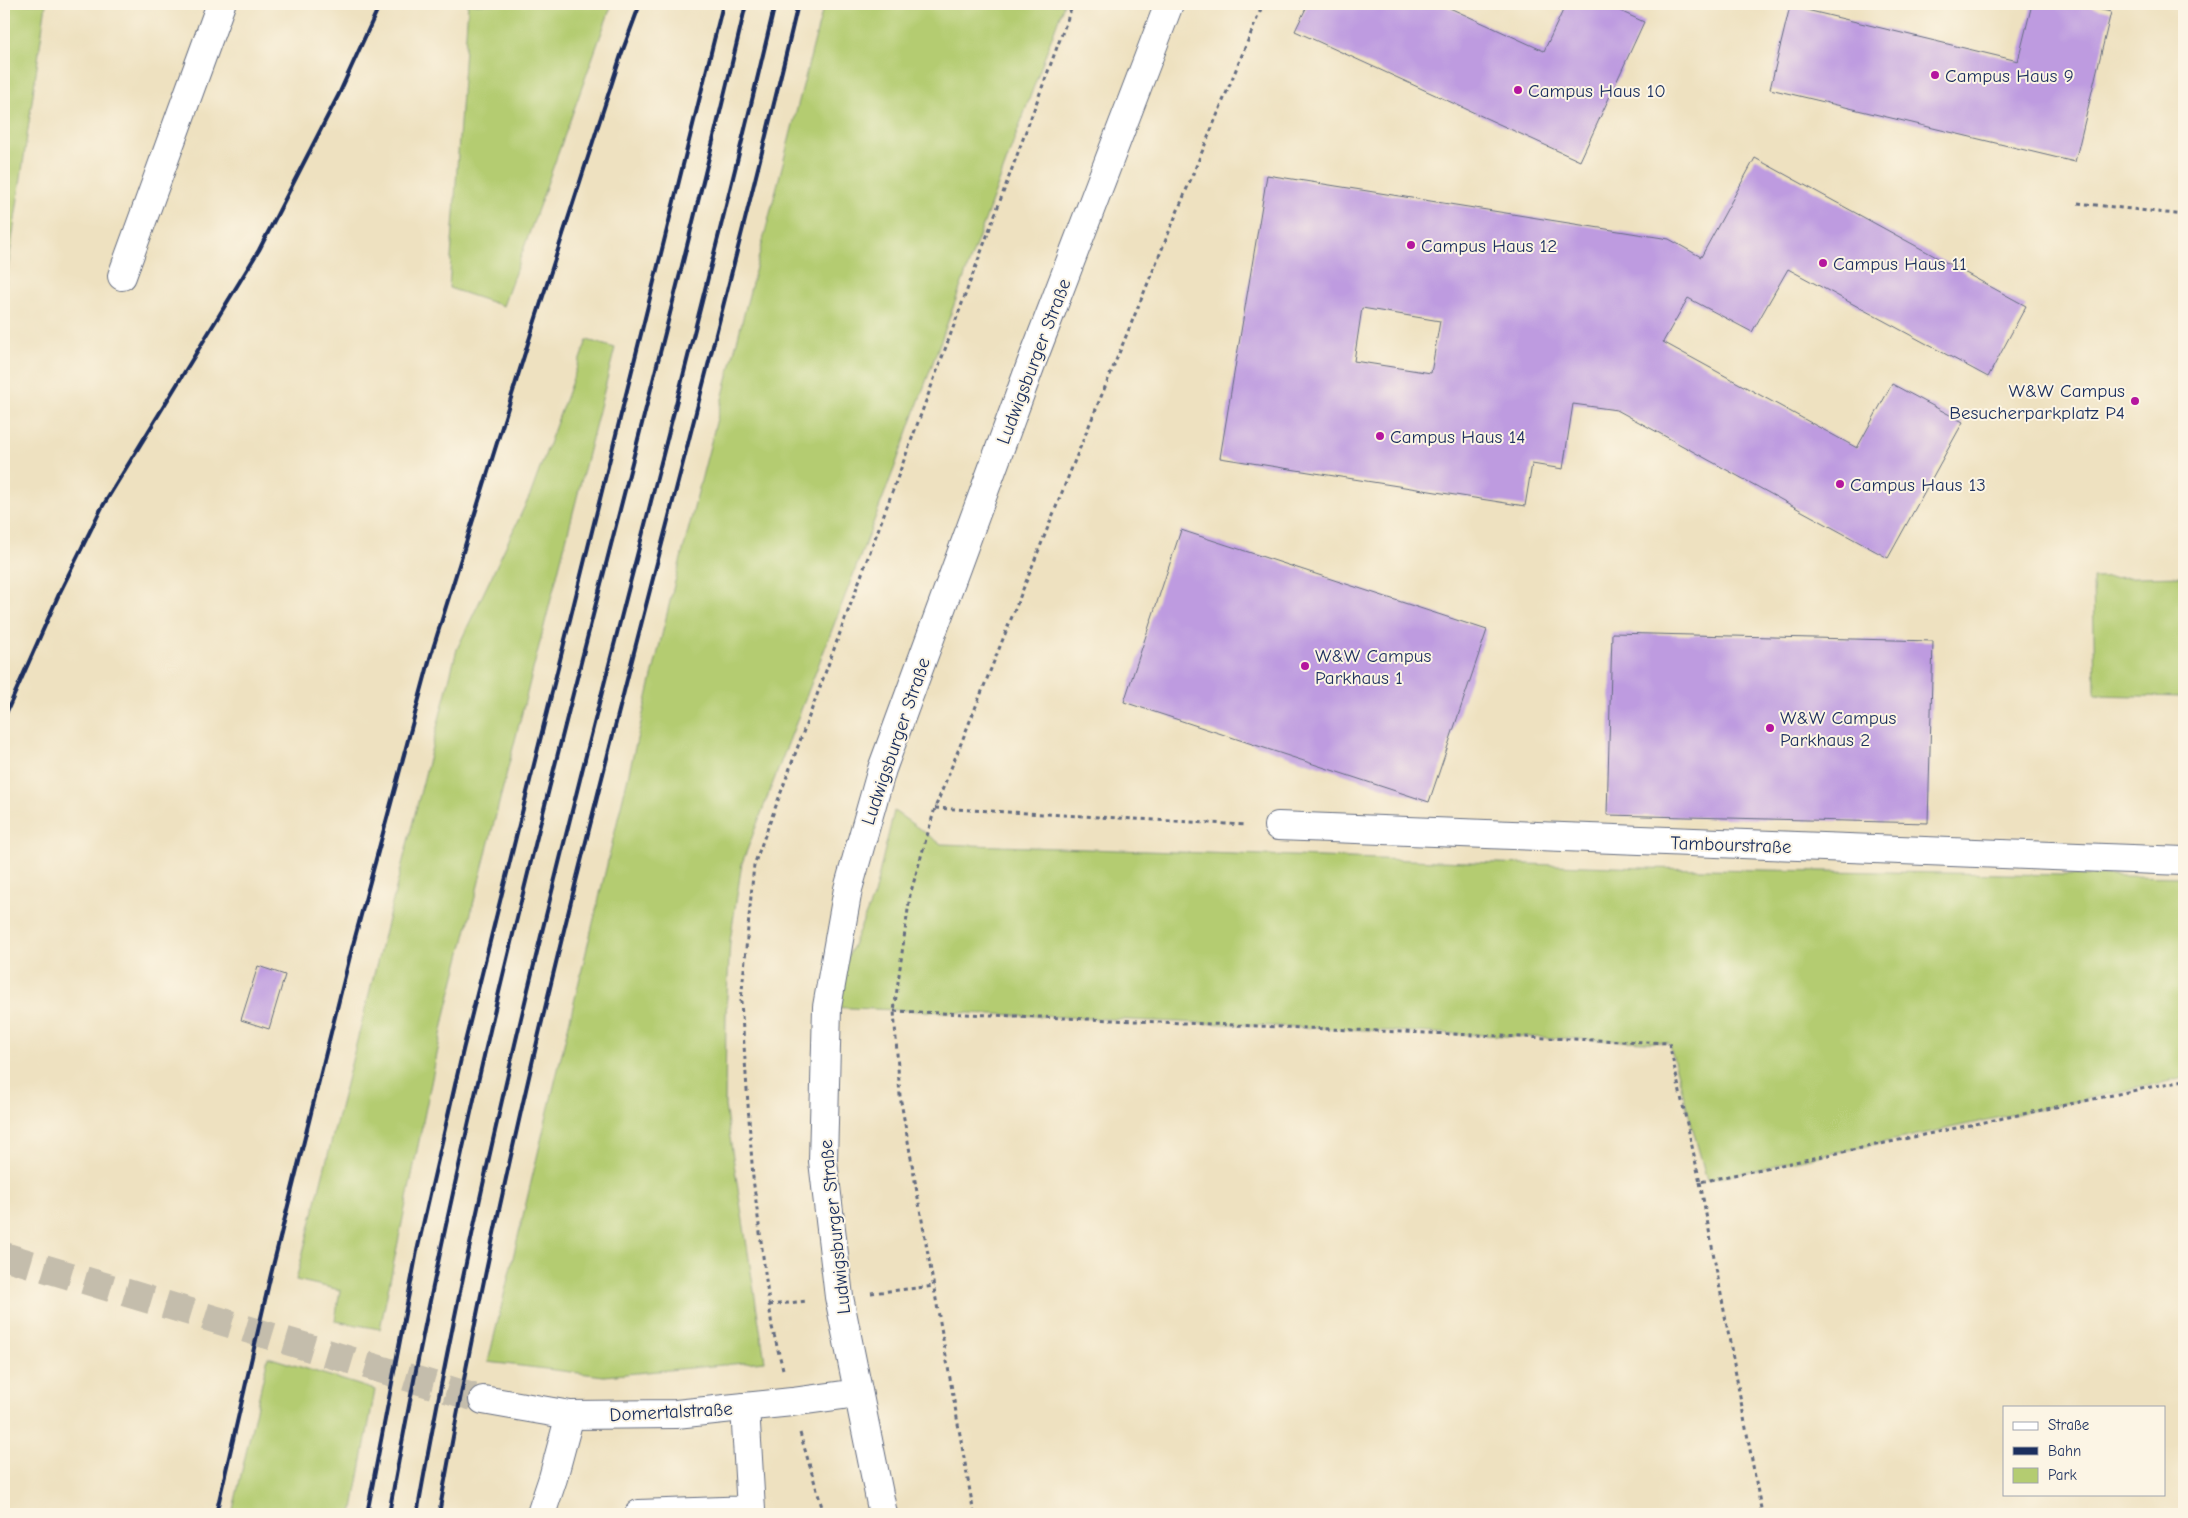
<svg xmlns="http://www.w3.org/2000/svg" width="2188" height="1518" viewBox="0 0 2188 1518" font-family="'Comic Neue',sans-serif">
	<rect width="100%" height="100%" fill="#fcf5e5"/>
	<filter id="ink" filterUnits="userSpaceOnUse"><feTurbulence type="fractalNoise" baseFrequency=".02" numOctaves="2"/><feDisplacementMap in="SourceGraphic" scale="10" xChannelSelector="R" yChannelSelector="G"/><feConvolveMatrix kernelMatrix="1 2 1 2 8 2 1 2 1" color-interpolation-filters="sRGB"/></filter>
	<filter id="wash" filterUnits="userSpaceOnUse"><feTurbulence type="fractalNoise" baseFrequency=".0096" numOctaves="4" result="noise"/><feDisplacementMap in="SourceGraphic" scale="20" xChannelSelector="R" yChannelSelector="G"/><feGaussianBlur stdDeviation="1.12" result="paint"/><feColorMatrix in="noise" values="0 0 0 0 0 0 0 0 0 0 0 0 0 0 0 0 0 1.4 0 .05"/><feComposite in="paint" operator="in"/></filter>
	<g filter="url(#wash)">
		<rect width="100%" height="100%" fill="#eee1c0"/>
		<!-- green -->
		<g fill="#b4cc71" stroke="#687e68">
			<path d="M 4,4 L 46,4 L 4,296 Z"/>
			<path d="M 468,4 L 612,4 L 503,306 L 449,288 Z"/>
			<path d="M 824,4 L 1064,4 L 894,469 L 742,863 L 730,941 L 726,1014 L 725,1106 L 765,1361 L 604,1376 L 488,1362 L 671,597 Z"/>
			<path d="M 587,340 L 615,348 L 446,1011 L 380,1329 L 335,1321 L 340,1290 L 296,1280 L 457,649 L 531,493 Z"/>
			<path d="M 2184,576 L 2184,697 L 2095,695 L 2093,578 Z"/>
			<path d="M 894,811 L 941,844 L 1643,868 L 2184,877 L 2184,1078 L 1707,1180 L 1669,1043 L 827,1007 L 874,895 Z"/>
			<path d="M 268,1357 L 375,1390 L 352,1514 L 232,1514 Z"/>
		</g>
		<g id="blocks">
			<!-- building -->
			<g fill="#be9be0" fill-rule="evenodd">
				<path d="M 1308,4 L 1441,4 L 1544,51 L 1566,4 L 1605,4 L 1644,22 L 1580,161 L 1295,31 Z"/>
				<path d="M 2032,4 L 2075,4 L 2111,12 L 2075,162 L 1770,89 L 1790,6 L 2018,61 Z"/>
				<path d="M 1755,158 L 2026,306 L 1988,377 L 1788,269 L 1752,332 L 1688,298 L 1663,342 L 1857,448 L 1892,384 L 1963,422 L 1888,558 L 1617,410 L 1573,404 L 1563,469 L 1532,464 L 1525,506 L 1220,458 L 1267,175 L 1669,239 L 1701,257 ZM 1362,308 L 1440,321 L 1431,373 L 1354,361 Z"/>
				<path d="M 1181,530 L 1487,630 L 1429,802 L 1124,702 Z"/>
				<path d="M 1612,633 L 1933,641 L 1928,823 L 1607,815 Z"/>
				<path d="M 258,966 L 285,975 L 269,1029 L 241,1020 Z"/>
			</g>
		</g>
	</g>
	<g filter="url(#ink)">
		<use href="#blocks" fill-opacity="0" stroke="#656d80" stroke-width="1"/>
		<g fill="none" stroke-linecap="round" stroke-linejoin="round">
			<!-- minor-tunnel -->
			<path stroke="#c4bdac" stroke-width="28" stroke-dasharray="28 14" stroke-linecap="butt" d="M 4,1256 L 483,1400"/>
			<defs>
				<g id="minor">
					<path d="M 122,276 L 221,4"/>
					<path d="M 1278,826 L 2184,861"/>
					<path d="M 483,1400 L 570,1415 L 676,1414 L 792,1402 L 858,1393"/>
					<path d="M 541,1514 L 553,1478 L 570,1415"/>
					<path d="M 639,1514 L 751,1510 L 745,1407"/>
				</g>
				<path id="major" d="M 883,1514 L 839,1297 L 823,1161 L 827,1007 L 848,889 L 882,769 L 1031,364 L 1169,4"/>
			</defs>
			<!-- minor casing -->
			<use href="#minor" stroke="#656d80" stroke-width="30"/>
			<!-- major casing -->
			<use href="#major" stroke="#656d80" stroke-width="30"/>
			<!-- path -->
			<g stroke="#656d80" stroke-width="3" stroke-dasharray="4 4" stroke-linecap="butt">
				<path d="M 2078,203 L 2184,215"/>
				<path d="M 935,808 L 1246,825"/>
				<path d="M 894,1011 L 1669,1043 L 1700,1182 L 2184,1080"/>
				<path d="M 1700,1182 L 1762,1514"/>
				<path d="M 871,1293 L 935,1286"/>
				<path d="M 769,1305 L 807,1301"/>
				<path d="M 783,1369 L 772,1327 L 753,1178 L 741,1001 L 754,865 L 1073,4"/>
				<path d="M 800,1433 L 824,1514"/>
				<path d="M 974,1514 L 900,1096 L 894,1011 L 910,895 L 935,808 L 1077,455 L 1263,4"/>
			</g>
			<!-- minor -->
			<use href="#minor" stroke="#fff" stroke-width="28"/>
			<!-- major -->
			<use href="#major" stroke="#fff" stroke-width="28"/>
			<!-- rail -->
			<g stroke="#1b2f5e" stroke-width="4">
				<path d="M 4,718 L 59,594 L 101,509 L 259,250 L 339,94 L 380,4"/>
				<path d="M 216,1514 L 271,1274 L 350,956 L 430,658 L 534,324 L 621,55 L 640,4"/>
				<path d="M 367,1514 L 417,1251 L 463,1050 L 723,4"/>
				<path d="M 389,1514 C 479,1004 628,507 746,4"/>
				<path d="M 417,1514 C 507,1004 657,508 775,4"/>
				<path d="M 439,1514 C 528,1004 679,507 798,4"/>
			</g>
		</g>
	</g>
	<!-- markers -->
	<g fill="#b5179e" stroke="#fcf5e5" stroke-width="2">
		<circle cx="1935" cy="75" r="5"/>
		<circle cx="1518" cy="90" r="5"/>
		<circle cx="1411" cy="245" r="5"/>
		<circle cx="1823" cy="263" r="5"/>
		<circle cx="2135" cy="401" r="5"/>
		<circle cx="1380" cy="436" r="5"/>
		<circle cx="1840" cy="484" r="5"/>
		<circle cx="1305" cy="666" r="5"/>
		<circle cx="1770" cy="728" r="5"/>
	</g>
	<g text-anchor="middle" stroke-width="4" stroke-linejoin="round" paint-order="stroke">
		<!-- poi labels -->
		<g font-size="19" fill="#1b2f5e" stroke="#fcf5e5" text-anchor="start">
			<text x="1945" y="82">Campus Haus 9</text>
			<text x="1528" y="97">Campus Haus 10</text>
			<text x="1421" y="252">Campus Haus 12</text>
			<text x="1833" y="270">Campus Haus 11</text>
			<text x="2125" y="397" text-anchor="end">W&amp;W Campus<tspan x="2125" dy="22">Besucherparkplatz P4</tspan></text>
			<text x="1390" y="443">Campus Haus 14</text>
			<text x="1850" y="491">Campus Haus 13</text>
			<text x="1315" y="662">W&amp;W Campus<tspan x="1315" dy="22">Parkhaus 1</tspan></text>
			<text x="1780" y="724">W&amp;W Campus<tspan x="1780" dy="22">Parkhaus 2</tspan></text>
		</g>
		<!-- street labels -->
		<g font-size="19" fill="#1b2f5e" stroke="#fcf5e5">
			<text transform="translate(1033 361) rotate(-69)" y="7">Ludwigsburger Straße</text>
			<text transform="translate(895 741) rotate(-71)" y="7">Ludwigsburger Straße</text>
			<text transform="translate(1731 844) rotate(2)" y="7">Tambourstraße</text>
			<text transform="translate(834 1227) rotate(-96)" y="7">Ludwigsburger Straße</text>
			<text transform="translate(671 1411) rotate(-3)" y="7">Domertalstraße</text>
		</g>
	</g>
	<!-- margin -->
	<rect width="2188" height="1518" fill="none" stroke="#fcf5e5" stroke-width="20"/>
	<!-- legend -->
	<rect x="2003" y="1406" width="162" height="90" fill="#fcf5e5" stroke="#a2a6af"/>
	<rect x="2013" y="1422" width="25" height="8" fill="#ffffff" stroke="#a2a6af"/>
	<text x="2048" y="1430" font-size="15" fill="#1b2f5e">Straße</text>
	<rect x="2013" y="1447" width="25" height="8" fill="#1b2f5e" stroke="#a2a6af"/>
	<text x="2048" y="1456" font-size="15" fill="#1b2f5e">Bahn</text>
	<rect x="2013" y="1468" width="25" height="15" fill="#b4cc71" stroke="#a2a6af"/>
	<text x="2048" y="1480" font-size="15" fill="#1b2f5e">Park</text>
</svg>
